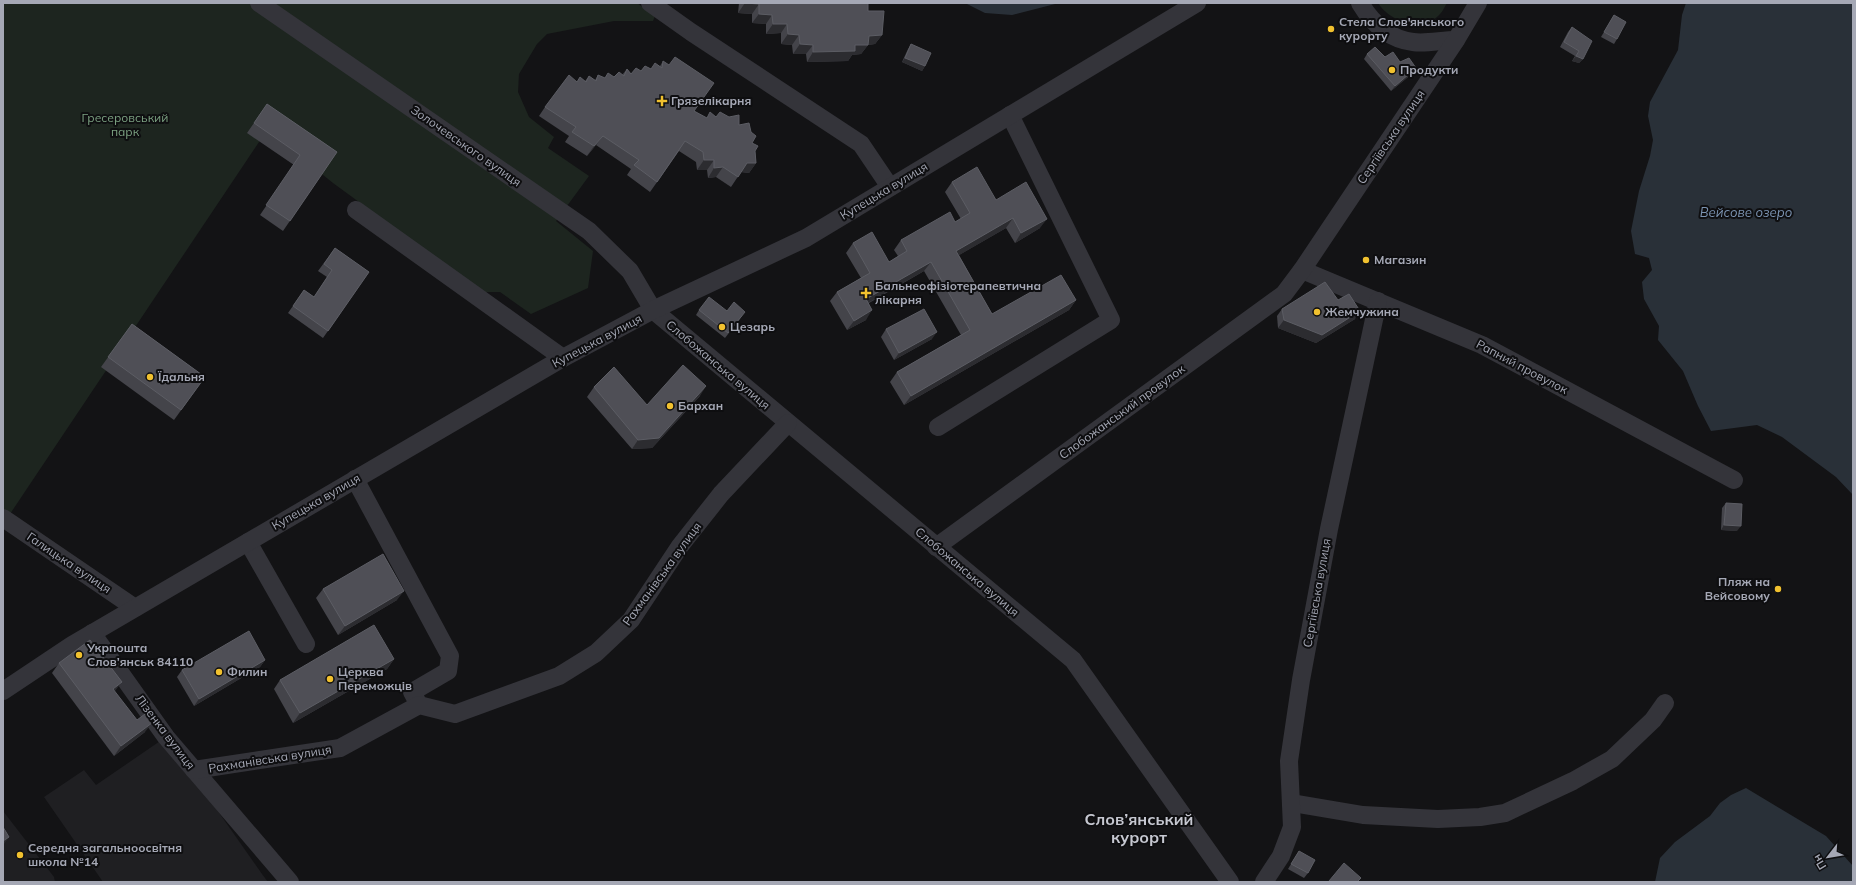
<svg xmlns="http://www.w3.org/2000/svg" width="1856" height="885" viewBox="0 0 1856 885" font-family="Mulish,sans-serif">
	<rect width="100%" height="100%" fill="#131315"/>
	<!-- built -->
	<g fill="#1f1f22">
		<path d="M 166,737 L 262,874 L 268,882 L 103,882 L 44,797 L 84,770 L 96,785 Z"/>
		<path d="M 3,811 L 54,877 L 55,882 L 3,882 Z"/>
	</g>
	<!-- green -->
	<g fill="#1d251f">
		<path d="M 3,3 L 637,3 L 655,16 L 653,21 L 614,21 L 547,34 L 537,44 L 519,74 L 518,92 L 529,117 L 554,137 L 548,148 L 589,176 L 556,221 L 593,251 L 588,288 L 531,314 L 500,292 L 482,292 L 333,183 L 267,130 L 10,514 L 3,510 Z"/>
		<path d="M 1378,3 L 1447,3 C 1445,6 1443,11 1440,14 C 1423,33 1390,22 1378,3 Z"/>
	</g>
	<!-- water -->
	<g fill="#293038">
		<path d="M 965,3 L 1059,3 L 1012,15 L 985,13 Z"/>
		<path d="M 1686,3 L 1853,3 L 1853,495 L 1836,477 L 1782,437 L 1757,425 L 1711,431 L 1698,406 L 1683,371 L 1658,340 L 1659,326 L 1644,299 L 1642,282 L 1652,270 L 1649,258 L 1635,254 L 1631,231 L 1639,191 L 1650,156 L 1653,140 L 1648,116 L 1650,102 L 1678,50 L 1682,15 Z"/>
		<path d="M 1746,788 L 1826,836 L 1853,866 L 1853,882 L 1655,882 L 1660,858 L 1675,842 L 1710,816 L 1720,803 L 1731,795 Z"/>
	</g>
	<g fill="none" stroke-linecap="round" stroke-linejoin="round">
		<!-- minor -->
		<g stroke="#34343a" stroke-width="18">
			<path d="M 259,3 L 589,231 L 630,271 L 653,310 L 1073,660 L 1230,882"/>
			<path d="M 650,3 L 691,32 L 861,144 L 890,187"/>
			<path d="M 1360,3 C 1372,23 1389,39 1413,42 C 1426,44 1442,40 1456,40"/>
			<path d="M 356,210 L 563,358"/>
			<path d="M 1302,270 L 1482,345 L 1734,480"/>
			<path d="M 938,427 L 1111,320 L 1010,115"/>
			<path d="M 355,479 L 450,656 L 448,671 L 412,692 L 419,705"/>
			<path d="M 3,518 L 135,608"/>
			<path d="M 248,542 L 306,644"/>
			<path d="M 936,547 L 1284,294 L 1302,270 L 1456,40 L 1478,3"/>
			<path d="M 92,633 L 166,737 L 290,882"/>
			<path d="M 3,691 L 72,645 L 563,358 L 653,310 L 806,238 L 1197,3"/>
			<path d="M 194,770 L 340,748 L 419,705 L 455,714 L 559,676 L 596,653 L 631,620 L 680,546 L 721,494 L 788,423"/>
			<path d="M 1292,803 L 1363,815 L 1438,819 L 1480,817 L 1505,813 L 1573,781 L 1612,759 L 1653,720 L 1665,703"/>
			<path d="M 1264,882 L 1281,856 L 1292,827 L 1289,761 L 1301,680 L 1329,529 L 1378,301"/>
		</g>
	</g>
	<!-- wall -->
	<g fill="#44444a">
		<path d="M 739,3 L 868,3 L 868,11 L 882,35 L 875,44 L 868,45 L 861,54 L 852,55 L 848,61 L 807,62 L 806,54 L 793,54 L 792,45 L 781,44 L 781,33 L 766,34 L 766,24 L 752,23 L 752,14 L 738,13 Z"/>
		<path d="M 1614,15 L 1617,39 L 1614,44 L 1601,37 Z"/>
		<path d="M 1572,27 L 1583,59 L 1579,63 L 1572,61 L 1575,56 L 1560,47 L 1568,32 Z"/>
		<path d="M 911,44 L 925,66 L 922,71 L 902,62 L 908,49 Z"/>
		<path d="M 1367,54 L 1385,57 L 1400,62 L 1413,73 L 1391,91 L 1364,59 Z"/>
		<path d="M 663,61 L 694,111 L 706,118 L 716,117 L 739,125 L 752,143 L 755,151 L 756,163 L 749,173 L 741,172 L 731,187 L 716,177 L 708,178 L 707,170 L 697,170 L 696,162 L 679,151 L 650,192 L 627,175 L 631,169 L 596,145 L 587,156 L 565,142 L 569,136 L 539,116 L 545,107 L 577,82 L 585,81 L 589,76 L 595,80 L 598,75 L 604,78 L 614,77 L 622,75 L 627,69 L 631,74 L 641,71 L 645,66 L 651,69 L 660,66 Z"/>
		<path d="M 267,104 L 337,152 L 283,231 L 260,215 L 294,165 L 247,133 Z"/>
		<path d="M 952,182 L 996,200 L 1040,228 L 1015,243 L 1006,228 L 959,255 L 992,314 L 1076,300 L 1069,310 L 904,405 L 890,382 L 897,372 L 961,335 L 924,271 L 869,303 L 866,320 L 847,330 L 830,301 L 837,292 L 861,278 L 846,253 L 853,243 L 889,262 L 898,256 L 894,250 L 901,240 L 955,222 L 961,219 L 945,192 Z"/>
		<path d="M 335,248 L 369,272 L 323,338 L 288,313 L 304,290 L 314,297 L 327,277 L 318,271 Z"/>
		<path d="M 1338,300 L 1355,319 L 1316,343 L 1278,328 L 1277,316 L 1282,309 Z"/>
		<path d="M 699,310 L 742,316 L 725,338 L 696,315 Z"/>
		<path d="M 132,324 L 205,377 L 174,420 L 101,367 Z"/>
		<path d="M 886,329 L 932,339 L 894,360 L 881,337 Z"/>
		<path d="M 594,387 L 647,405 L 700,396 L 652,448 L 632,449 L 587,397 Z"/>
		<path d="M 1726,503 L 1737,531 L 1721,530 L 1722,508 Z"/>
		<path d="M 323,589 L 397,600 L 338,635 L 316,598 Z"/>
		<path d="M 394,659 L 387,669 L 293,723 L 274,689 L 280,680 Z"/>
		<path d="M 265,660 L 260,667 L 194,706 L 177,677 L 182,670 Z"/>
		<path d="M 59,663 L 115,692 L 145,732 L 114,756 L 52,673 Z"/>
		<path d="M 1299,851 L 1308,873 L 1304,878 L 1288,869 Z"/>
	</g>
	<!-- shaded-wall -->
	<g fill="#2c2c30">
		<path d="M 745,3 L 759,4 L 752,14 L 738,13 Z"/>
		<path d="M 759,14 L 772,15 L 766,24 L 752,23 Z"/>
		<path d="M 773,24 L 787,24 L 781,33 L 766,34 Z"/>
		<path d="M 788,34 L 799,35 L 792,45 L 781,44 Z"/>
		<path d="M 882,35 L 875,44 L 868,45 L 861,54 L 852,55 L 848,61 L 807,62 L 813,52 L 855,45 L 869,36 Z"/>
		<path d="M 800,44 L 813,45 L 806,54 L 793,54 Z"/>
		<path d="M 1576,56 L 1583,59 L 1579,63 L 1572,61 Z"/>
		<path d="M 905,58 L 925,66 L 922,71 L 902,62 Z"/>
		<path d="M 1416,68 L 1413,73 L 1391,91 L 1395,86 Z"/>
		<path d="M 603,136 L 596,145 L 587,156 L 594,146 Z"/>
		<path d="M 704,160 L 714,160 L 707,170 L 697,170 Z"/>
		<path d="M 747,163 L 756,163 L 749,173 L 741,172 Z"/>
		<path d="M 723,167 L 716,177 L 708,178 L 714,168 Z"/>
		<path d="M 1013,218 L 1006,228 L 949,261 L 956,251 Z"/>
		<path d="M 1047,219 L 1040,228 L 1015,243 L 1021,233 Z"/>
		<path d="M 931,262 L 924,271 L 859,308 L 866,299 Z"/>
		<path d="M 1076,300 L 1069,310 L 904,405 L 911,396 Z"/>
		<path d="M 872,310 L 866,320 L 847,330 L 854,321 Z"/>
		<path d="M 1360,311 L 1355,319 L 1316,343 L 1278,328 L 1284,320 Z"/>
		<path d="M 937,332 L 932,339 L 894,360 L 899,353 Z"/>
		<path d="M 706,386 L 700,396 L 652,448 L 632,449 L 638,440 Z"/>
		<path d="M 1724,525 L 1741,526 L 1737,531 L 1721,530 Z"/>
		<path d="M 404,591 L 397,600 L 338,635 L 345,626 Z"/>
		<path d="M 394,659 L 387,669 L 293,723 L 300,713 Z"/>
		<path d="M 265,660 L 260,667 L 194,706 L 199,699 Z"/>
		<path d="M 122,682 L 115,691 L 113,689 Z"/>
		<path d="M 152,723 L 145,732 L 114,756 L 121,746 Z"/>
		<path d="M 9,837 L 4,844 L 3,845 L 3,841 Z"/>
	</g>
	<!-- building -->
	<g fill="#4f4f56" stroke="#5c5d64">
		<path d="M 745,3 L 868,3 L 868,11 L 884,11 L 882,35 L 869,36 L 868,45 L 855,45 L 855,51 L 813,52 L 813,45 L 800,44 L 799,35 L 788,34 L 787,24 L 773,24 L 772,15 L 759,14 L 759,4 Z"/>
		<path d="M 1614,15 L 1626,22 L 1617,39 L 1604,32 Z"/>
		<path d="M 1572,27 L 1592,41 L 1583,59 L 1576,56 L 1579,51 L 1564,42 Z"/>
		<path d="M 911,44 L 931,53 L 925,66 L 905,58 Z"/>
		<path d="M 1375,47 L 1385,57 L 1393,52 L 1400,62 L 1409,58 L 1416,68 L 1395,86 L 1367,54 Z"/>
		<path d="M 675,57 L 714,83 L 694,111 L 707,118 L 710,112 L 716,117 L 720,112 L 729,117 L 739,115 L 739,125 L 749,123 L 751,132 L 756,136 L 752,143 L 758,146 L 755,151 L 756,163 L 747,163 L 738,177 L 723,167 L 714,168 L 714,160 L 704,160 L 703,152 L 685,141 L 657,182 L 634,165 L 639,160 L 603,136 L 594,146 L 572,132 L 576,127 L 545,107 L 569,75 L 577,82 L 580,77 L 586,82 L 589,76 L 596,81 L 598,75 L 605,78 L 608,73 L 614,77 L 619,72 L 624,76 L 627,69 L 631,74 L 636,68 L 641,71 L 645,66 L 651,69 L 655,63 L 662,68 L 663,61 L 669,65 Z"/>
		<path d="M 267,104 L 337,152 L 290,221 L 266,205 L 300,155 L 254,123 Z"/>
		<path d="M 977,167 L 996,200 L 1026,182 L 1047,219 L 1021,233 L 1013,218 L 956,251 L 992,314 L 1061,275 L 1076,300 L 911,396 L 897,372 L 970,330 L 931,262 L 866,299 L 872,310 L 854,321 L 837,292 L 870,273 L 853,243 L 872,232 L 889,262 L 907,251 L 901,240 L 950,212 L 955,222 L 970,213 L 952,182 Z"/>
		<path d="M 335,248 L 369,272 L 328,331 L 293,306 L 304,290 L 314,297 L 332,270 L 324,264 Z"/>
		<path d="M 1325,282 L 1338,300 L 1349,294 L 1360,311 L 1322,335 L 1284,320 L 1282,309 Z"/>
		<path d="M 709,297 L 727,311 L 734,302 L 745,312 L 728,333 L 699,310 Z"/>
		<path d="M 924,309 L 937,332 L 899,353 L 886,329 Z"/>
		<path d="M 132,324 L 205,377 L 181,410 L 108,357 Z"/>
		<path d="M 683,365 L 706,386 L 659,438 L 638,440 L 594,387 L 614,367 L 647,405 Z"/>
		<path d="M 1726,503 L 1742,504 L 1741,526 L 1724,525 Z"/>
		<path d="M 383,554 L 404,591 L 345,626 L 323,589 Z"/>
		<path d="M 374,625 L 394,659 L 300,713 L 280,680 Z"/>
		<path d="M 249,631 L 265,660 L 199,699 L 182,670 Z"/>
		<path d="M 90,640 L 122,682 L 113,689 L 137,720 L 145,714 L 152,723 L 121,746 L 59,663 Z"/>
		<path d="M 3,827 L 9,837 L 3,841 Z"/>
		<path d="M 1299,851 L 1315,860 L 1308,873 L 1291,864 Z"/>
		<path d="M 1344,863 L 1361,878 L 1357,882 L 1330,882 L 1329,881 Z"/>
	</g>
	<!-- markers -->
	<g fill="#f1c12f" stroke="#0e0e10" stroke-width="1.5">
		<circle cx="1331" cy="29" r="4"/>
		<circle cx="1392" cy="70" r="4"/>
		<path d="M660 95h4v4h4v4h-4v4h-4v-4h-4v-4h4z"/>
		<circle cx="1366" cy="260" r="4"/>
		<path d="M864 287h4v4h4v4h-4v4h-4v-4h-4v-4h4z"/>
		<circle cx="1317" cy="312" r="4"/>
		<circle cx="722" cy="327" r="4"/>
		<circle cx="150" cy="377" r="4"/>
		<circle cx="670" cy="406" r="4"/>
		<circle cx="1778" cy="589" r="4"/>
		<circle cx="79" cy="655" r="4"/>
		<circle cx="219" cy="672" r="4"/>
		<circle cx="330" cy="679" r="4"/>
		<circle cx="20" cy="855" r="4"/>
	</g>
	<g text-anchor="middle" stroke-width="4" stroke-linejoin="round" paint-order="stroke">
		<!-- poi labels -->
		<g font-size="12" font-weight="bold" fill="#a5a8b5" stroke="#0e0e10" text-anchor="start">
			<text x="1339" y="26">Стела Слов'янського<tspan x="1339" dy="14">курорту</tspan></text>
			<text x="1400" y="74">Продукти</text>
			<text x="671" y="105">Грязелікарня</text>
			<text x="1374" y="264">Магазин</text>
			<text x="875" y="290">Бальнеофізіотерапевтична<tspan x="875" dy="14">лікарня</tspan></text>
			<text x="1325" y="316">Жемчужина</text>
			<text x="730" y="331">Цезарь</text>
			<text x="158" y="381">Їдальня</text>
			<text x="678" y="410">Бархан</text>
			<text x="1770" y="586" text-anchor="end">Пляж на<tspan x="1770" dy="14">Вейсовому</tspan></text>
			<text x="87" y="652">Укрпошта<tspan x="87" dy="14">Слов’янськ 84110</tspan></text>
			<text x="227" y="676">Филин</text>
			<text x="338" y="676">Церква<tspan x="338" dy="14">Переможців</tspan></text>
			<text x="28" y="852">Середня загальноосвітня<tspan x="28" dy="14">школа №14</tspan></text>
		</g>
		<!-- park labels -->
		<g font-size="12" fill="#7ba081" stroke="#0e0e10">
			<text x="125" y="122">Гресеровський<tspan x="125" dy="14">парк</tspan></text>
		</g>
		<!-- street labels -->
		<g font-size="12" fill="#a5a8b5" stroke="#0e0e10">
			<text transform="translate(1391 137) rotate(-56)" y="4">Сергіївська вулиця</text>
			<text transform="translate(466 146) rotate(35)" y="4">Золочевського вулиця</text>
			<text transform="translate(884 191) rotate(-31)" y="4">Купецька вулиця</text>
			<text transform="translate(597 341) rotate(-28)" y="4">Купецька вулиця</text>
			<text transform="translate(718 365) rotate(40)" y="4">Слобожанська вулиця</text>
			<text transform="translate(1522 367) rotate(28)" y="4">Рапний провулок</text>
			<text transform="translate(1122 412) rotate(-36)" y="4">Слобожанський провулок</text>
			<text transform="translate(316 502) rotate(-30)" y="4">Купецька вулиця</text>
			<text transform="translate(69 563) rotate(34)" y="4">Галицька вулиця</text>
			<text transform="translate(967 572) rotate(40)" y="4">Слобожанська вулиця</text>
			<text transform="translate(662 574) rotate(-54)" y="4">Рахманівська вулиця</text>
			<text transform="translate(1317 593) rotate(-80)" y="4">Сергіївська вулиця</text>
			<text transform="translate(165 732) rotate(53)" y="4">Лізенка вулиця</text>
			<text transform="translate(270 759) rotate(-9)" y="4">Рахманівська вулиця</text>
		</g>
		<!-- water labels -->
		<g font-size="13" font-style="italic" fill="#7b93b1" stroke="#0e0e10">
			<text x="1746" y="217">Вейсове озеро</text>
		</g>
		<!-- district labels -->
		<g font-size="16" font-weight="bold" fill="#c6c8d1" stroke="#0e0e10">
			<text x="1139" y="825">Слов’янський<tspan x="1139" dy="18">курорт</tspan></text>
		</g>
	</g>
	<!-- border -->
	<rect width="1856" height="885" fill="none" stroke="#a5a8b5" stroke-width="8"/>
	<!-- north arrow -->
	<g transform="translate(1828 857) rotate(239)" stroke="#0e0e10" stroke-width="3" paint-order="stroke">
	<path d="M0-3L7 15L0 10L-7 15Z" fill="#a5a8b5"/>
	<text y="-6" font-size="11" font-weight="bold" text-anchor="middle" fill="#a5a8b5">Пн</text>
	</g>
</svg>
